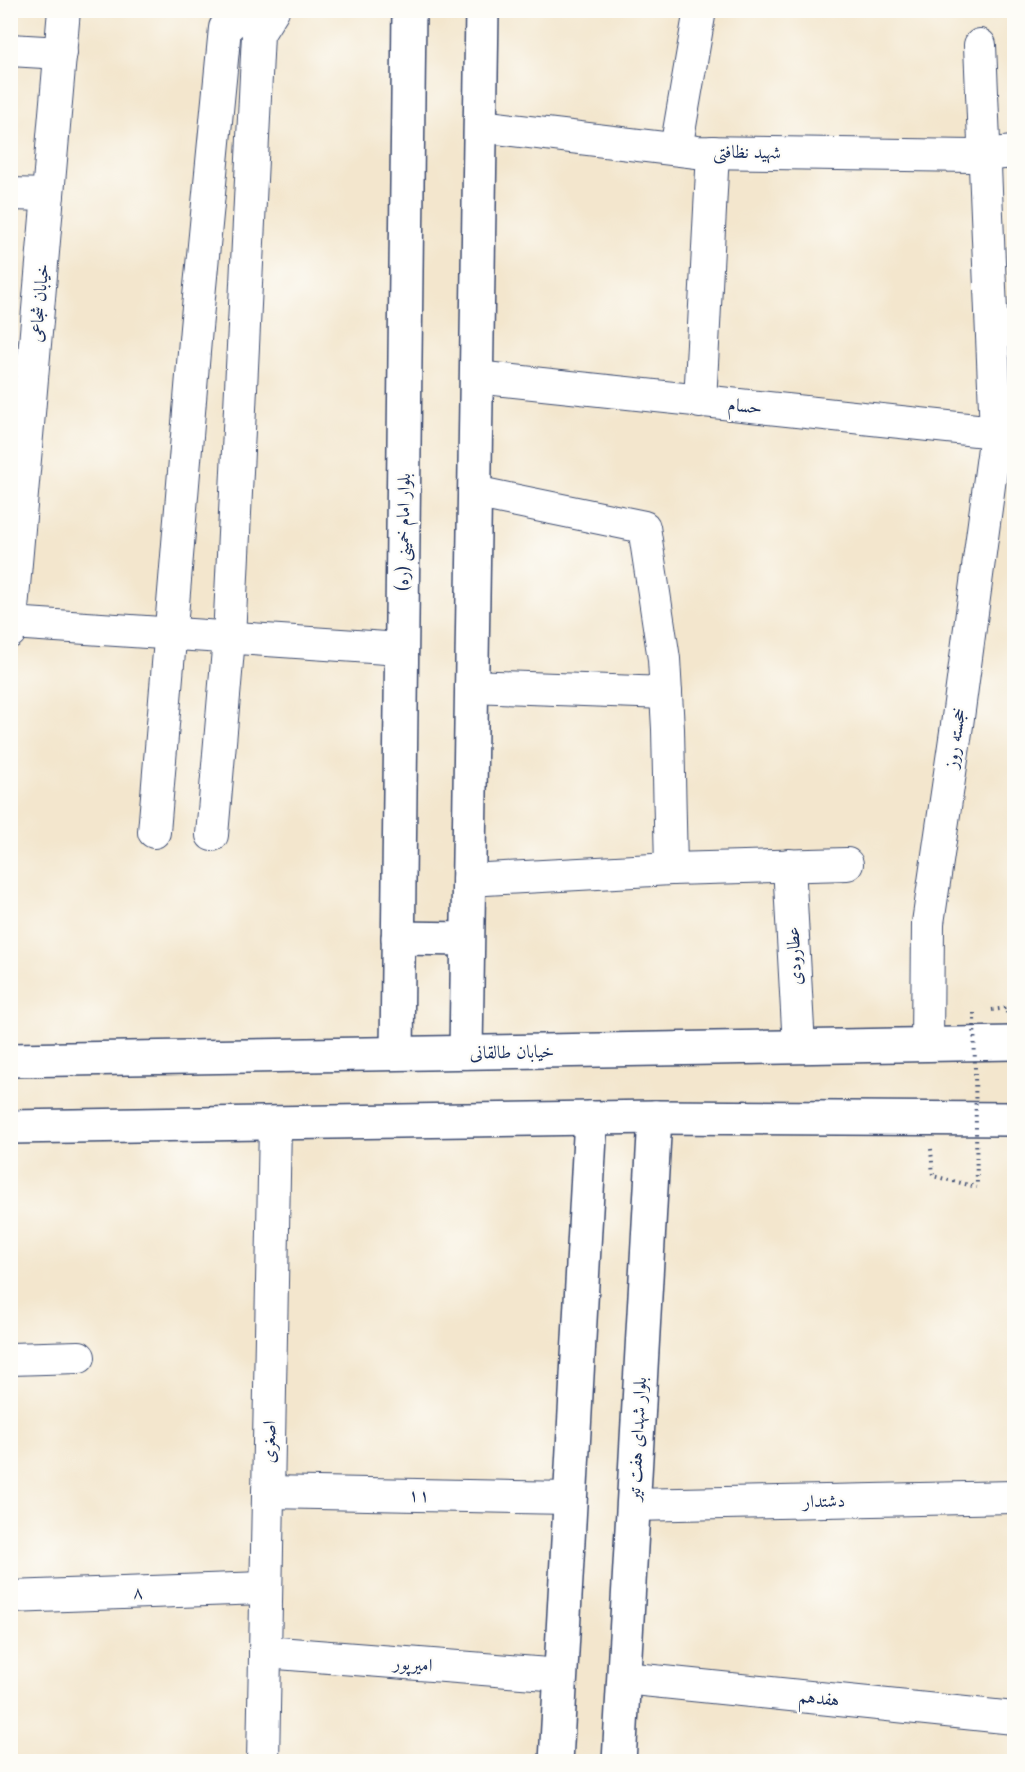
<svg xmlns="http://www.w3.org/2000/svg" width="1025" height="1772" viewBox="0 0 1025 1772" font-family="'Libre Caslon Text',Amiri,serif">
	<rect width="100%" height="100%" fill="#fdfcf7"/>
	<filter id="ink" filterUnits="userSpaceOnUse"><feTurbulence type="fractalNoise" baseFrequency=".0167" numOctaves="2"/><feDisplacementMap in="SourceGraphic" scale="12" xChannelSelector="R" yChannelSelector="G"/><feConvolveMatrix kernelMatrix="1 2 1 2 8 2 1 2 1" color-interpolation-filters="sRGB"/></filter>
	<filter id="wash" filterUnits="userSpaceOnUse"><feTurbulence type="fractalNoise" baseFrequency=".008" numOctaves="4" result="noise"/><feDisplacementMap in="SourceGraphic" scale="24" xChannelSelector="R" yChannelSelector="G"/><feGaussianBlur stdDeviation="1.35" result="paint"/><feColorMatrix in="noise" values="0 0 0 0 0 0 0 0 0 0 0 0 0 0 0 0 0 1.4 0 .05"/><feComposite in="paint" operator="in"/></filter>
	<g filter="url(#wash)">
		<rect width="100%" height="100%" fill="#f3e6cd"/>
	</g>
	<g filter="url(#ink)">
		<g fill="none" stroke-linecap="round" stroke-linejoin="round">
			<defs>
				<g id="minor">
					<path d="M 10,50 L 61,53"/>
					<path d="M 480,126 L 697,152 L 972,156 L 1014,152"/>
					<path d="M 676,149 L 700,10"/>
					<path d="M 10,194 L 48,195"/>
					<path d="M 476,377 L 1014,434"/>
					<path d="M 700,402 L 713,152"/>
					<path d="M 474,492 L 644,527 L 664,659 L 668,729 L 671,869"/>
					<path d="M 11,623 L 401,649"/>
					<path d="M 10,632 L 64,10"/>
					<path d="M 471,686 L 666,693"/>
					<path d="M 154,832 L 196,328 L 225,28 L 248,10"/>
					<path d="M 212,835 L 229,638 L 258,34 L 273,10"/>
					<path d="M 789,865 L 799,1047"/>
					<path d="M 468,880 L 671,869 L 847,864"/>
					<path d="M 927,1045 L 928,923 L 957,725 L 996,433 L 980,45"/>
					<path d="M 10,1359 L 79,1357"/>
					<path d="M 268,1492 L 570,1498"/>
					<path d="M 633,1505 L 1014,1497"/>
					<path d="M 10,1597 L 266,1588"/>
					<path d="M 265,1652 L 561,1675"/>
					<path d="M 624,1678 L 1014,1718"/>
					<path d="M 263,1762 L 275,1123"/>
				</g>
				<g id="secondary">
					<path d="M 398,938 L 467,939"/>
					<path d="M 466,1052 L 482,10"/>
					<path d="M 397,1053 L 409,10"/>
					<path d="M 556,1762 L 591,1118"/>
					<path d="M 619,1762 L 655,1117"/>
				</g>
				<g id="primary">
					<path d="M 10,1060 L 1014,1043"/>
					<path d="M 10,1127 L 655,1117 L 1014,1119"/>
				</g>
			</defs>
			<!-- minor casing -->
			<use href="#minor" stroke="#3b4a6f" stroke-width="34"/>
			<!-- secondary casing -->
			<use href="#secondary" stroke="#3b4a6f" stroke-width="36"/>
			<!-- primary casing -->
			<use href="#primary" stroke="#3b4a6f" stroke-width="36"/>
			<!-- path -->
			<g stroke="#3b4a6f" stroke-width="4" stroke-dasharray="1.5 4.5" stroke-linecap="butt">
				<path d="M 992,1010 L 1006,1008 L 1007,1013"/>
				<path d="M 931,1149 L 933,1176 L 977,1187"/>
			</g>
			<!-- minor -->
			<use href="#minor" stroke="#fff" stroke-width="32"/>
			<!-- secondary -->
			<use href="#secondary" stroke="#fff" stroke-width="33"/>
			<!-- primary -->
			<use href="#primary" stroke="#fff" stroke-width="33"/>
			<!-- path-bridge -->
			<path stroke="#3b4a6f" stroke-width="4" stroke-dasharray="1.5 4.5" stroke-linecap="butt" d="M 974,1013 L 977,1187"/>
		</g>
	</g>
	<g text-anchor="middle" stroke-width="4.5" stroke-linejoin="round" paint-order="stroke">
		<!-- street labels -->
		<g font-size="18" fill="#1b2f5e" stroke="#fdfcf7">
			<text transform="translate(747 152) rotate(1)" y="6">شهید نظافتی</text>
			<text transform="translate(39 303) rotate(-85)" y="6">خیابان شجاعی</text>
			<text transform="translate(745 406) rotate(6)" y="6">حسام</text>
			<text transform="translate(403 532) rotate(-89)" y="6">بلوار امام خمینی (ره)</text>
			<text transform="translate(955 738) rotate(-82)" y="6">خجسته روز</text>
			<text transform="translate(794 956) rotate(-93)" y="6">عطارودی</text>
			<text transform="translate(512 1052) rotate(-1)" y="6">خیابان طالقانی</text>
			<text transform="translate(637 1439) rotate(-87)" y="6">بلوار شهدای هفت تیر</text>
			<text transform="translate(269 1442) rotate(-89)" y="6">اصغری</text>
			<text transform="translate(419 1495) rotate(1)" y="6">۱۱</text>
			<text transform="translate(824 1501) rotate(-1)" y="6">دشتدار</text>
			<text transform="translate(138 1592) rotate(-2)" y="6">۸</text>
			<text transform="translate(413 1664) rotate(4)" y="6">امیرپور</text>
			<text transform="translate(819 1698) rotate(6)" y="6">هفدهم</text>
		</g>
	</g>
	<!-- margin -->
	<rect width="1025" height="1772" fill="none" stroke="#fdfcf7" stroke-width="36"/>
</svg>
